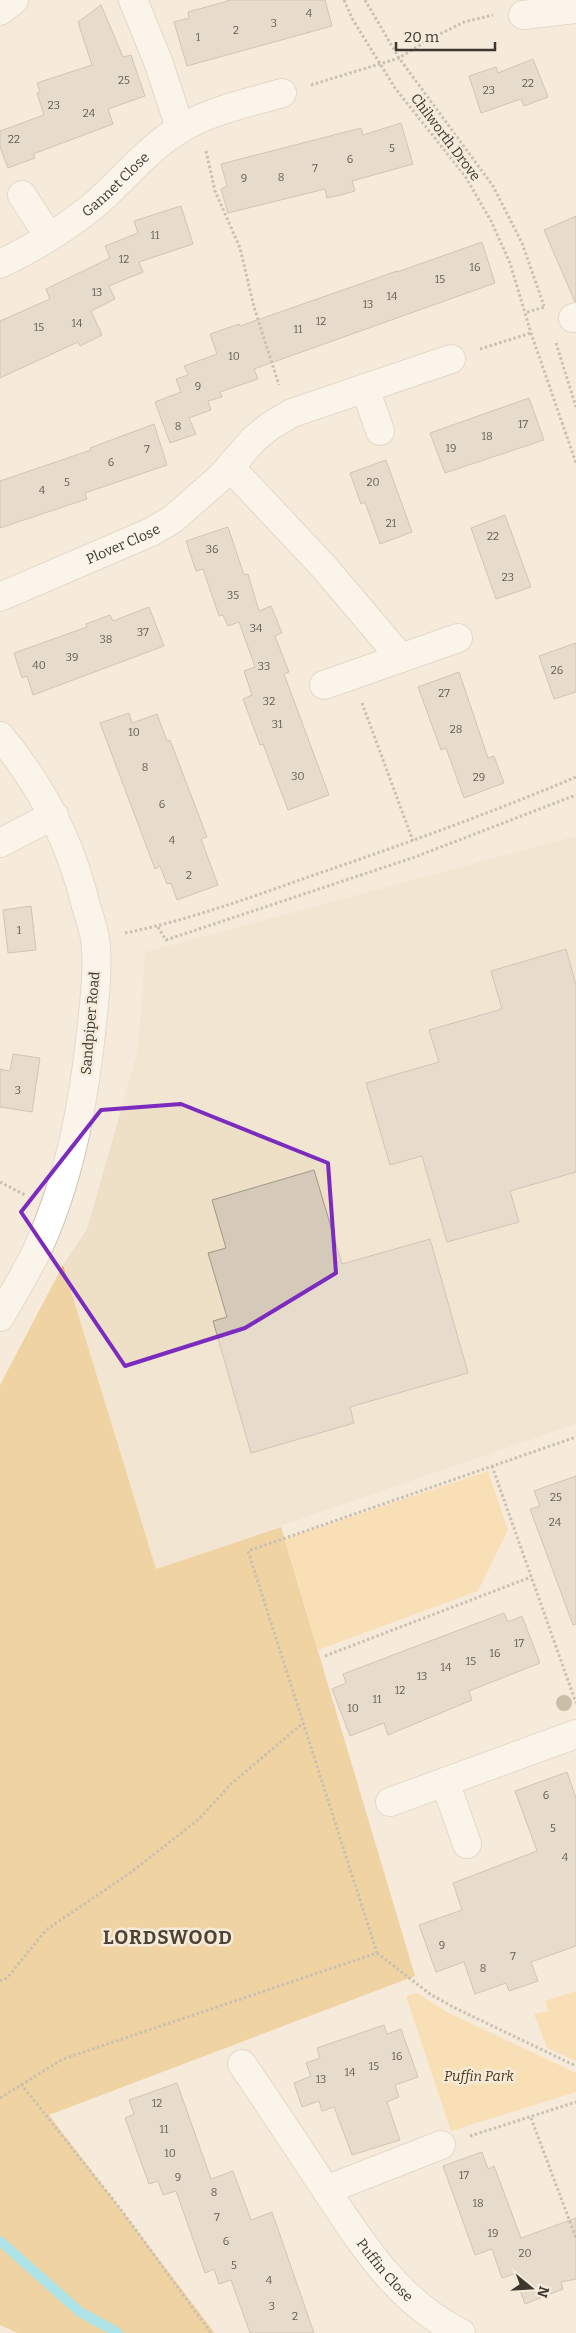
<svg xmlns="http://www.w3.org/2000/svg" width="576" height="2333" viewBox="0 0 576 2333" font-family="Bitter,serif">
	<rect width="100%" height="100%" fill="#f6ebda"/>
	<!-- built -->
	<path fill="#eedfc7" d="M 576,836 L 576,1424 L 156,1569 L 63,1265 L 87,1229 L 138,1050 L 145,952 Z"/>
	<!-- green -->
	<g fill="#fbd08b">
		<path d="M 488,1471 L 508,1530 L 478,1591 L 318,1650 L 285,1539 Z"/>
		<path d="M 576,1991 L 576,2061 L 547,2048 L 534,2014 L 548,2011 L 545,2001 Z"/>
		<path d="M 417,1993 L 447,2012 L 576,2073 L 576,2092 L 451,2131 L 406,1996 Z"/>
	</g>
	<!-- forest -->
	<path fill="#e8b55f" d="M 63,1265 L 156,1569 L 281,1527 L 415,1976 L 49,2115 L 215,2333 L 17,2333 L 0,2325 L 0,1385 Z"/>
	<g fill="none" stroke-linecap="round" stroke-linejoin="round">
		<!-- stream -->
		<path stroke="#57daf5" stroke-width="10" d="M 0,2241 L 80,2312 L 118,2333"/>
	</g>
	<!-- building -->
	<g fill="#d5caba" stroke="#a29888">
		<path d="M 231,0 L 325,0 L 332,26 L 187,66 L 174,22 L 189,18 L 188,12 Z"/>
		<path d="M 101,5 L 123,57 L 131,55 L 145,96 L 108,109 L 113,124 L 33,154 L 35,158 L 8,168 L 0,147 L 0,131 L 44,115 L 37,93 L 40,92 L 37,83 L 92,65 L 78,22 Z"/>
		<path d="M 533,59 L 548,97 L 524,106 L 521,99 L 481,113 L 469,76 L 496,67 L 498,73 Z"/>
		<path d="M 401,123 L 413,164 L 352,181 L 355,191 L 341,195 L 327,198 L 325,189 L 228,213 L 221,189 L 227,186 L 221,164 L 361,128 L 363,135 Z"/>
		<path d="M 181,206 L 193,244 L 139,262 L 143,272 L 109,286 L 115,299 L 91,311 L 102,335 L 80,346 L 78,342 L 0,378 L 0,321 L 50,299 L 46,289 L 110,258 L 105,246 L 138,233 L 134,221 Z"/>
		<path d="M 576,216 L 576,302 L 575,302 L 544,230 Z"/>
		<path d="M 482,242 L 495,283 L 254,369 L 258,379 L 220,392 L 222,397 L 208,401 L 211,410 L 189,418 L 196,434 L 170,443 L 155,402 L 181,392 L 176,379 L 188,375 L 184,366 L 217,354 L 210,334 L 239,324 L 240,326 L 397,271 L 397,272 Z"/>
		<path d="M 529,398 L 544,440 L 445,473 L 430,433 Z"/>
		<path d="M 154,424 L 167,465 L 85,493 L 87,499 L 0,528 L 0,481 L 91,450 L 90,448 Z"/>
		<path d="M 386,460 L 412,532 L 380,544 L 365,502 L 361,504 L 350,473 Z"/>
		<path d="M 505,515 L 531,587 L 496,599 L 471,528 Z"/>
		<path d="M 228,527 L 244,575 L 248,574 L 259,611 L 271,606 L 282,633 L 275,636 L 289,672 L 284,674 L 329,795 L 288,810 L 263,744 L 260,745 L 243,699 L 252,695 L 244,671 L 255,667 L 239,622 L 228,626 L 223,615 L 219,616 L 203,569 L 196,571 L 186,541 Z"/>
		<path d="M 149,607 L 164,646 L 33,695 L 27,676 L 22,678 L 14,653 L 87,627 L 86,624 L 110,615 L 113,621 Z"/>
		<path d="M 576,643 L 576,692 L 554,699 L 539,656 Z"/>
		<path d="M 459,672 L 488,758 L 494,756 L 504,783 L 464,798 L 446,748 L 441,750 L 418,687 Z"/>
		<path d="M 129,713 L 132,723 L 157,714 L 167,741 L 170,740 L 207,837 L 201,839 L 218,885 L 177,900 L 171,883 L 167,884 L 160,866 L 155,869 L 100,723 Z"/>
		<path d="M 31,906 L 36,950 L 8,953 L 3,910 Z"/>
		<path d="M 566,949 L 576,985 L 576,1172 L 510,1191 L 519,1222 L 447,1242 L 422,1156 L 390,1165 L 366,1083 L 439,1062 L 429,1030 L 502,1009 L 491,971 Z"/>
		<path d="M 13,1054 L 40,1058 L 32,1112 L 0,1107 L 0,1069 L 10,1071 Z"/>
		<path d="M 314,1170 L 342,1264 L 430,1239 L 468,1373 L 350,1407 L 354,1423 L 251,1453 L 213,1321 L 227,1317 L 208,1253 L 226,1248 L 212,1200 Z"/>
		<path d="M 576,1476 L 576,1624 L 573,1625 L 530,1509 L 540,1506 L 534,1491 Z"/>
		<path d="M 504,1613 L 508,1622 L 522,1616 L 540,1663 L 469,1691 L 472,1700 L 388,1735 L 384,1723 L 350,1736 L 332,1689 L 346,1683 L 343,1674 Z"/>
		<path d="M 567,1772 L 576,1798 L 576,1946 L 531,1962 L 538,1981 L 509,1991 L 506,1983 L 475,1994 L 464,1962 L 436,1972 L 419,1925 L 462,1910 L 453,1883 L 537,1851 L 515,1791 Z"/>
		<path d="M 384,2025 L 387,2034 L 401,2029 L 418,2077 L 395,2085 L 399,2097 L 387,2102 L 400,2140 L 352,2155 L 334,2107 L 322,2111 L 319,2101 L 302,2107 L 294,2083 L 311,2076 L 306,2063 L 320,2058 L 317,2048 Z"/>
		<path d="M 177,2083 L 211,2179 L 233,2171 L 251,2220 L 272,2212 L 314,2333 L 250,2333 L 231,2280 L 219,2284 L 214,2269 L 205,2273 L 176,2191 L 163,2195 L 158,2181 L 149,2184 L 125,2118 L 134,2114 L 129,2100 Z"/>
		<path d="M 482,2152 L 488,2169 L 494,2166 L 521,2238 L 576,2218 L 576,2279 L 561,2282 L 563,2289 L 525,2304 L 514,2274 L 502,2278 L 492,2249 L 475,2255 L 443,2166 Z"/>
	</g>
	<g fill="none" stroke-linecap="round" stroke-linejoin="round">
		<defs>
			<g id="minor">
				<path d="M 133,0 L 159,64 L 180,128"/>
				<path d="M 0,11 L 14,0"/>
				<path d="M 523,15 L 576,9"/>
				<path d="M 22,195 L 49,237"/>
				<path id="s1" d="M 0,264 C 33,248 65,229 93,206 C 123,181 148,147 182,128 C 212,110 248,103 282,93"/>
				<path d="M 573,318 L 576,317"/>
				<path d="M 365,388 L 380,431"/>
				<path d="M 230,467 L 324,567 L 401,658"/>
				<path id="s2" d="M 0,597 L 151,532 L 173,519 L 222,476 L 254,439 L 270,426 L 292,413 L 451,359"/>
				<path d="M 324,685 L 458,638"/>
				<path d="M 0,736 C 42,786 71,843 86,906 C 89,916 93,927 95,938 C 99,967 94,1004 91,1033 C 83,1106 69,1181 38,1248 C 27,1272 13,1294 0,1317"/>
				<path d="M 0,843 L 54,815"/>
				<path d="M 445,1782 L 467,1844"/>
				<path d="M 390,1802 L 576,1734"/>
				<path id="s3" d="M 242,2064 C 269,2104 296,2144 322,2184 C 361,2242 396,2301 461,2333"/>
				<path d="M 326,2190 L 441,2145"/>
			</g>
		</defs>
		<!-- minor casing -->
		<use href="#minor" stroke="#cec4b3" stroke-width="30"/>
		<!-- path -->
		<g stroke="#948d82" stroke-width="3" stroke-dasharray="2.5 2.5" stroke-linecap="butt">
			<path d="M 344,0 L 353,20 L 395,88 L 465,176 L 491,221 L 510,263 L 531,333 L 576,463"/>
			<path d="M 365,0 L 399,58 L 493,186 L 522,243 L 544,306"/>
			<path d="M 311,85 L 399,58 L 430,39 L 464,22 L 493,15"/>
			<path d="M 206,151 L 215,191 L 240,248 L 254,307 L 279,385"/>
			<path d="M 527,312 L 545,307"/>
			<path d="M 556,343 L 576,407"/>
			<path d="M 480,349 L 531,333"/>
			<path d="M 362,703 L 413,841"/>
			<path d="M 158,927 L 166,940 L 415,857 L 576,795"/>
			<path d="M 125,933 C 190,920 254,896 317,874 C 404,844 491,813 576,777"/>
			<path d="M 0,1182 L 25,1195"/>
			<path d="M 492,1466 L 576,1703"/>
			<path d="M 325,1656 L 531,1577"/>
			<path d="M 377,1953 L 430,1994 L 455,2008 L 576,2066"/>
			<path d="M 0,1981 L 7,1978 L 46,1930 L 130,1873 L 199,1819 L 231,1784 L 303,1723"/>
			<path d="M 21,2084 L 119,2207 L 211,2333"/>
			<path d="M 0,2098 L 63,2059 L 377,1953 L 248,1551 L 576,1437"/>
			<path d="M 531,2118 L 576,2238"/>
			<path d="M 470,2136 L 576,2102"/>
		</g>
		<!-- minor -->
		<use href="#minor" stroke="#fff" stroke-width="28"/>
	</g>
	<!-- trees -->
	<circle fill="#98886d" cx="564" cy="1703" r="8"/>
	<!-- marked area -->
	<path d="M0 0H576V2333H0ZM 181,1104 L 328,1163 L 336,1273 L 245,1328 L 125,1366 L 21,1212 L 101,1110 Z" fill="#f6ebda" fill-opacity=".55" fill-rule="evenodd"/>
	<path fill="none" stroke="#7b2cbf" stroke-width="4" stroke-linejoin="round" d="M 181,1104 L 328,1163 L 336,1273 L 245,1328 L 125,1366 L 21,1212 L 101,1110 Z"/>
	<g text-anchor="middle" stroke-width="5" stroke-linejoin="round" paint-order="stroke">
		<!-- number labels -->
		<g font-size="11" fill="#625c53">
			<text x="309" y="17">4</text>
			<text x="274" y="27">3</text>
			<text x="236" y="34">2</text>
			<text x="198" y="41">1</text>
			<text x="124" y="84">25</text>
			<text x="528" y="87">22</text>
			<text x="489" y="94">23</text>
			<text x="54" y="109">23</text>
			<text x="89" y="117">24</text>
			<text x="14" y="143">22</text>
			<text x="392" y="152">5</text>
			<text x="350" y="163">6</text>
			<text x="315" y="172">7</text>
			<text x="281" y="181">8</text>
			<text x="244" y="182">9</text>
			<text x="155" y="239">11</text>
			<text x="124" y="263">12</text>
			<text x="475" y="271">16</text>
			<text x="440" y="283">15</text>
			<text x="97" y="296">13</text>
			<text x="392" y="300">14</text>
			<text x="368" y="308">13</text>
			<text x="321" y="325">12</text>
			<text x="77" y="327">14</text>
			<text x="39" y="331">15</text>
			<text x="298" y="333">11</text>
			<text x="234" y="360">10</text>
			<text x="198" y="390">9</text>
			<text x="523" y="428">17</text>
			<text x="178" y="430">8</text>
			<text x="487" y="440">18</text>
			<text x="451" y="452">19</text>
			<text x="147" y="453">7</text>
			<text x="111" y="466">6</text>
			<text x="67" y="486">5</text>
			<text x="373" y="486">20</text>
			<text x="42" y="494">4</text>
			<text x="391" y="527">21</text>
			<text x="493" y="540">22</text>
			<text x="212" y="553">36</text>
			<text x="508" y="581">23</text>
			<text x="233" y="599">35</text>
			<text x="256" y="632">34</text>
			<text x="143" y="636">37</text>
			<text x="106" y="643">38</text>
			<text x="72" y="661">39</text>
			<text x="39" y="669">40</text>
			<text x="264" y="670">33</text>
			<text x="557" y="674">26</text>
			<text x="444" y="697">27</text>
			<text x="269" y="705">32</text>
			<text x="277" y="728">31</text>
			<text x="456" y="733">28</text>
			<text x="134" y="736">10</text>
			<text x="145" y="771">8</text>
			<text x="298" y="780">30</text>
			<text x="479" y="781">29</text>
			<text x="162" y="808">6</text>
			<text x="172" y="844">4</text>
			<text x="189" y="879">2</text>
			<text x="19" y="934">1</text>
			<text x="18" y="1094">3</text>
			<text x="556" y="1501">25</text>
			<text x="555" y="1526">24</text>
			<text x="519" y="1647">17</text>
			<text x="495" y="1657">16</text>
			<text x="471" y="1665">15</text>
			<text x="446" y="1671">14</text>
			<text x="422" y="1680">13</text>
			<text x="400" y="1694">12</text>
			<text x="377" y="1703">11</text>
			<text x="353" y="1712">10</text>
			<text x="546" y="1799">6</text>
			<text x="553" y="1832">5</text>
			<text x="565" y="1861">4</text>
			<text x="442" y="1949">9</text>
			<text x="513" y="1960">7</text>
			<text x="483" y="1972">8</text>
			<text x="397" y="2060">16</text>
			<text x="374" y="2070">15</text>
			<text x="350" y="2076">14</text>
			<text x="321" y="2083">13</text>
			<text x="157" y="2107">12</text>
			<text x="164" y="2133">11</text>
			<text x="170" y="2157">10</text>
			<text x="464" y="2179">17</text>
			<text x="178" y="2181">9</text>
			<text x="214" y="2196">8</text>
			<text x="478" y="2207">18</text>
			<text x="217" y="2221">7</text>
			<text x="493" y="2237">19</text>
			<text x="226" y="2245">6</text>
			<text x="525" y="2257">20</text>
			<text x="234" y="2269">5</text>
			<text x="269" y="2284">4</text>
			<text x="272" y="2310">3</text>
			<text x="295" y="2320">2</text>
		</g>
		<!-- street labels -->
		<g font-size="14" fill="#3b3731" stroke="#f6ebda">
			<text transform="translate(446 137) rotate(53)" y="5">Chilworth Drove</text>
			<text dy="5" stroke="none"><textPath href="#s1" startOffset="141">Gannet Close</textPath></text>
			<text dy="5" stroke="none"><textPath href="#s2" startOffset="134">Plover Close</textPath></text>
			<text transform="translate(90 1023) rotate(-85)" y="5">Sandpiper Road</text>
			<text dy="5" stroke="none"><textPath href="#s3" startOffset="251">Puffin Close</textPath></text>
		</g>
		<!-- park labels -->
		<g font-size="14" font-style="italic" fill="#4c3713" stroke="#f6ebda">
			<text x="479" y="2081">Puffin Park</text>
		</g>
		<!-- district labels -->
		<g font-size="19" font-weight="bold" letter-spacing="1" fill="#4c4335" stroke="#f6ebda">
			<text x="168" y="1944">LORDSWOOD</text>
		</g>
	</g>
	<!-- north arrow -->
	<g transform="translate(531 2288) rotate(108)" stroke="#f6ebda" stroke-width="4" paint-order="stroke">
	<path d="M0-4L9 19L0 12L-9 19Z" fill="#3b3731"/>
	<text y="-8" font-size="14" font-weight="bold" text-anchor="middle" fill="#3b3731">N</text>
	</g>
	<!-- scale -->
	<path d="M396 42v8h99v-8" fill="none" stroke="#3b3731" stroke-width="2.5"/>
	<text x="404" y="42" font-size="15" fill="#3b3731" stroke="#f6ebda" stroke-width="4" paint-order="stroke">20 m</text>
</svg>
